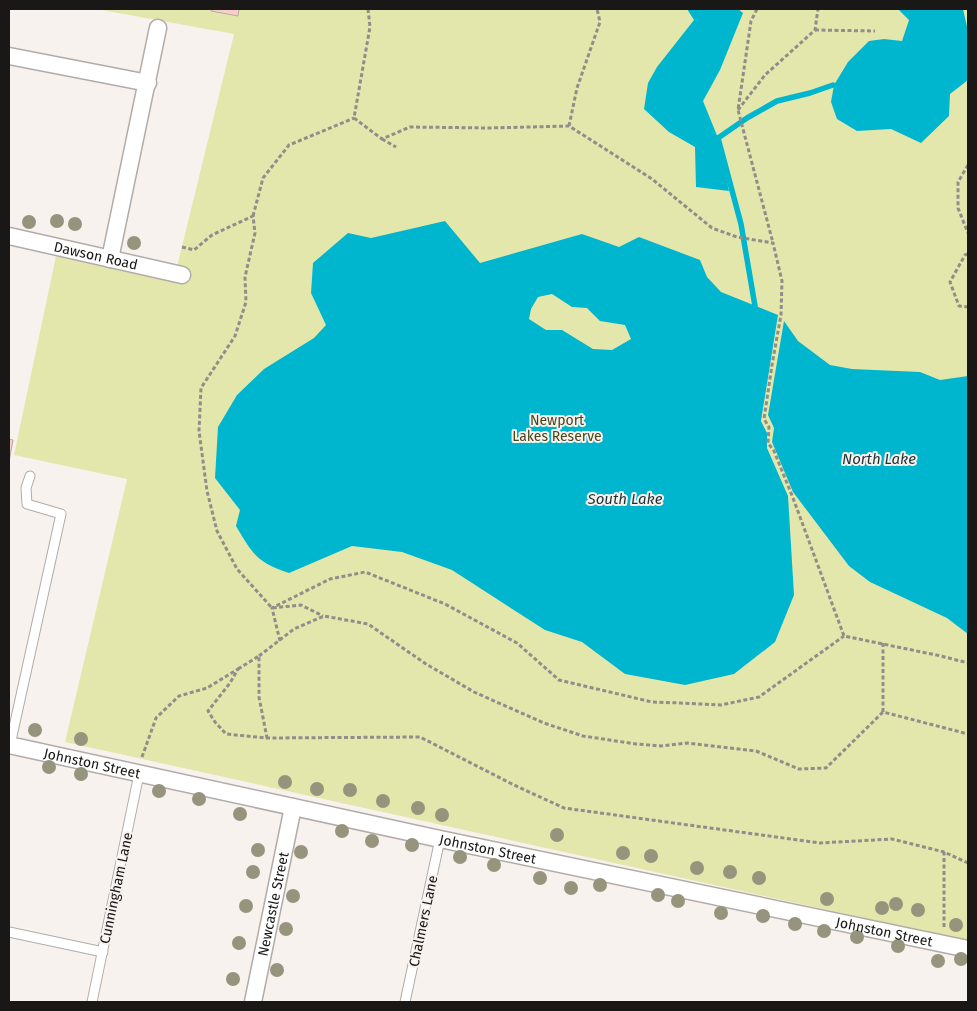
<svg xmlns="http://www.w3.org/2000/svg" width="977" height="1011" viewBox="0 0 977 1011" font-family="'Fira Sans',sans-serif">
	<rect width="100%" height="100%" fill="#f8f2ef"/>
	<!-- green -->
	<path fill="#e4e7ab" d="M 96,9 L 968,9 L 968,941 L 65,742 L 127,479 L 14,455 L 56,256 L 174,279 L 234,34 Z"/>
	<!-- water -->
	<g fill="#00b6ce" fill-rule="evenodd">
		<path d="M 687,9 L 738,9 L 743,13 L 720,70 L 703,101 L 718,138 L 729,191 L 696,187 L 695,147 L 669,132 L 644,109 L 648,83 L 657,67 L 694,20 Z"/>
		<path d="M 898,9 L 963,9 L 968,31 L 968,80 L 950,94 L 949,116 L 921,143 L 891,129 L 857,131 L 837,119 L 831,102 L 834,85 L 848,62 L 869,41 L 884,39 L 902,41 L 909,20 Z"/>
		<path d="M 445,221 L 480,263 L 582,234 L 619,247 L 639,237 L 700,260 L 707,277 L 721,292 L 778,315 L 761,421 L 767,433 L 767,448 L 788,496 L 794,595 L 775,642 L 734,674 L 685,685 L 625,674 L 582,642 L 545,630 L 452,570 L 402,552 L 352,546 L 289,573 C 256,562 253,554 236,526 L 240,510 L 215,478 L 218,427 L 237,395 L 264,369 L 314,338 L 326,325 L 311,293 L 313,263 L 348,233 L 371,238 ZM 552,294 L 572,307 L 587,308 L 600,321 L 625,325 L 631,339 L 612,350 L 593,349 L 562,330 L 546,330 L 529,319 L 531,309 L 538,297 Z"/>
		<path d="M 784,321 L 798,341 L 830,365 L 852,369 L 920,372 L 940,380 L 968,376 L 968,634 L 947,618 L 870,582 L 849,566 L 793,492 L 772,442 L 774,428 L 768,415 Z"/>
	</g>
	<g fill="none" stroke-linecap="round" stroke-linejoin="round">
		<!-- stream -->
		<path stroke="#00b6ce" stroke-width="5.5" d="M 755,306 L 741,224 L 718,138 L 747,118 L 777,101 L 810,93 L 833,85"/>
	</g>
	<!-- building -->
	<g fill="#f9cfc5" stroke="#b1aba9">
		<path d="M 211,9 L 239,9 L 238,16 L 211,11 Z"/>
		<path d="M 9,439 L 13,440 L 9,462 Z"/>
	</g>
	<g fill="none" stroke-linecap="round" stroke-linejoin="round">
		<defs>
			<g id="service">
				<path d="M 10,745 L 61,514 L 27,504 L 26,488 L 30,476"/>
				<path d="M 9,932 L 103,952"/>
				<path d="M 92,1002 L 139,774"/>
				<path d="M 405,1002 L 440,839"/>
			</g>
			<g id="minor">
				<path d="M 9,56 L 148,83"/>
				<path id="s1" d="M 9,236 L 182,275"/>
				<path d="M 110,259 L 158,28"/>
				<path id="s2" d="M 9,745 L 440,839 L 968,949"/>
				<path id="s3" d="M 253,1002 L 293,807"/>
			</g>
		</defs>
		<!-- service casing -->
		<use href="#service" stroke="#b2aca9" stroke-width="11"/>
		<!-- minor casing -->
		<use href="#minor" stroke="#b2aca9" stroke-width="19"/>
		<!-- path -->
		<g stroke="#918d8b" stroke-width="3" stroke-dasharray="4 2.5" stroke-linecap="butt">
			<path d="M 368,9 L 370,27 L 354,118 L 382,139 L 410,127 L 489,128 L 569,126 L 652,179 L 712,228 L 737,237 L 773,243 L 782,281 L 781,315 L 772,365 L 764,419 L 769,427 L 768,443 L 774,451 L 793,498 L 844,636 L 941,656 L 968,663"/>
			<path d="M 757,9 L 751,21 L 738,110 L 773,243"/>
			<path d="M 815,30 L 875,31"/>
			<path d="M 738,110 L 765,75 L 815,30 L 818,9"/>
			<path d="M 569,126 L 577,88 L 600,22 L 597,9"/>
			<path d="M 382,139 L 396,147"/>
			<path d="M 968,165 L 958,182 L 958,208 L 968,233"/>
			<path d="M 253,216 L 263,178 L 289,145 L 354,118"/>
			<path d="M 182,247 L 194,250 L 212,235 L 253,216 L 255,233 L 245,277 L 246,302 L 235,336 L 201,388 L 199,431 L 207,491 L 217,531 L 237,569 L 272,608 L 301,605 L 323,616"/>
			<path d="M 968,254 L 965,255 L 950,282 L 959,306 L 968,307"/>
			<path d="M 280,641 L 272,608 L 330,579 L 365,572 L 445,604 L 517,643 L 559,680 L 652,702 L 680,703 L 721,705 L 759,697 L 844,636"/>
			<path d="M 883,643 L 883,712 L 968,734"/>
			<path d="M 259,656 L 294,629 L 324,616 L 368,624 L 426,664 L 474,692 L 544,723 L 583,736 L 636,744 L 661,746 L 687,743 L 756,751 L 799,769 L 826,768 L 883,712"/>
			<path d="M 238,669 L 259,656 L 259,697 L 267,738"/>
			<path d="M 142,757 L 156,718 L 179,696 L 207,688 L 238,669 L 230,683 L 208,711 L 215,722 L 226,734 L 267,738 L 420,737 L 514,785 L 564,808 L 820,843 L 892,839 L 944,852"/>
			<path d="M 944,927 L 944,852 L 968,863"/>
		</g>
		<!-- service -->
		<use href="#service" stroke="#fff" stroke-width="9"/>
		<!-- minor -->
		<use href="#minor" stroke="#fff" stroke-width="16"/>
	</g>
	<!-- trees -->
	<g fill="#96947c">
		<circle cx="57" cy="221" r="7"/>
		<circle cx="29" cy="222" r="7"/>
		<circle cx="75" cy="224" r="7"/>
		<circle cx="134" cy="243" r="7"/>
		<circle cx="35" cy="730" r="7"/>
		<circle cx="81" cy="739" r="7"/>
		<circle cx="49" cy="767" r="7"/>
		<circle cx="81" cy="774" r="7"/>
		<circle cx="285" cy="782" r="7"/>
		<circle cx="317" cy="789" r="7"/>
		<circle cx="350" cy="790" r="7"/>
		<circle cx="159" cy="791" r="7"/>
		<circle cx="199" cy="799" r="7"/>
		<circle cx="383" cy="801" r="7"/>
		<circle cx="418" cy="808" r="7"/>
		<circle cx="240" cy="814" r="7"/>
		<circle cx="442" cy="815" r="7"/>
		<circle cx="342" cy="831" r="7"/>
		<circle cx="557" cy="835" r="7"/>
		<circle cx="372" cy="841" r="7"/>
		<circle cx="412" cy="845" r="7"/>
		<circle cx="258" cy="850" r="7"/>
		<circle cx="301" cy="852" r="7"/>
		<circle cx="623" cy="853" r="7"/>
		<circle cx="651" cy="856" r="7"/>
		<circle cx="460" cy="857" r="7"/>
		<circle cx="494" cy="865" r="7"/>
		<circle cx="697" cy="868" r="7"/>
		<circle cx="253" cy="872" r="7"/>
		<circle cx="730" cy="872" r="7"/>
		<circle cx="540" cy="878" r="7"/>
		<circle cx="759" cy="878" r="7"/>
		<circle cx="600" cy="885" r="7"/>
		<circle cx="571" cy="888" r="7"/>
		<circle cx="658" cy="895" r="7"/>
		<circle cx="293" cy="896" r="7"/>
		<circle cx="827" cy="899" r="7"/>
		<circle cx="678" cy="901" r="7"/>
		<circle cx="896" cy="904" r="7"/>
		<circle cx="246" cy="906" r="7"/>
		<circle cx="882" cy="908" r="7"/>
		<circle cx="918" cy="910" r="7"/>
		<circle cx="721" cy="913" r="7"/>
		<circle cx="763" cy="916" r="7"/>
		<circle cx="795" cy="924" r="7"/>
		<circle cx="956" cy="925" r="7"/>
		<circle cx="286" cy="929" r="7"/>
		<circle cx="824" cy="931" r="7"/>
		<circle cx="857" cy="937" r="7"/>
		<circle cx="239" cy="943" r="7"/>
		<circle cx="898" cy="946" r="7"/>
		<circle cx="961" cy="959" r="7"/>
		<circle cx="938" cy="961" r="7"/>
		<circle cx="277" cy="970" r="7"/>
		<circle cx="233" cy="979" r="7"/>
	</g>
	<g text-anchor="middle" stroke-width="4" stroke-linejoin="round" paint-order="stroke">
		<!-- street labels -->
		<g font-size="14" fill="#1a1817" stroke="#f8f2ef">
			<text dy="5" stroke="none"><textPath href="#s1" startOffset="89">Dawson Road</textPath></text>
			<text dy="5" stroke="none"><textPath href="#s2" startOffset="85">Johnston Street</textPath></text>
			<text dy="5" stroke="none"><textPath href="#s2" startOffset="490">Johnston Street</textPath></text>
			<text transform="translate(116 888) rotate(-78)" y="5">Cunningham Lane</text>
			<text dy="5" stroke="none"><textPath href="#s3" startOffset="100">Newcastle Street</textPath></text>
			<text transform="translate(423 921) rotate(-78)" y="5">Chalmers Lane</text>
			<text dy="5" stroke="none"><textPath href="#s2" startOffset="895">Johnston Street</textPath></text>
		</g>
		<!-- park labels -->
		<g font-size="14" fill="#46471d" stroke="#f8f2ef">
			<text x="557" y="425">Newport<tspan x="557" dy="16">Lakes Reserve</tspan></text>
		</g>
		<!-- water labels -->
		<g font-size="15" font-style="italic" fill="#1a3236" stroke="#f8f2ef">
			<text x="879" y="464">North Lake</text>
			<text x="625" y="504">South Lake</text>
		</g>
	</g>
	<!-- border -->
	<rect width="977" height="1011" fill="none" stroke="#1a1817" stroke-width="20"/>
</svg>
